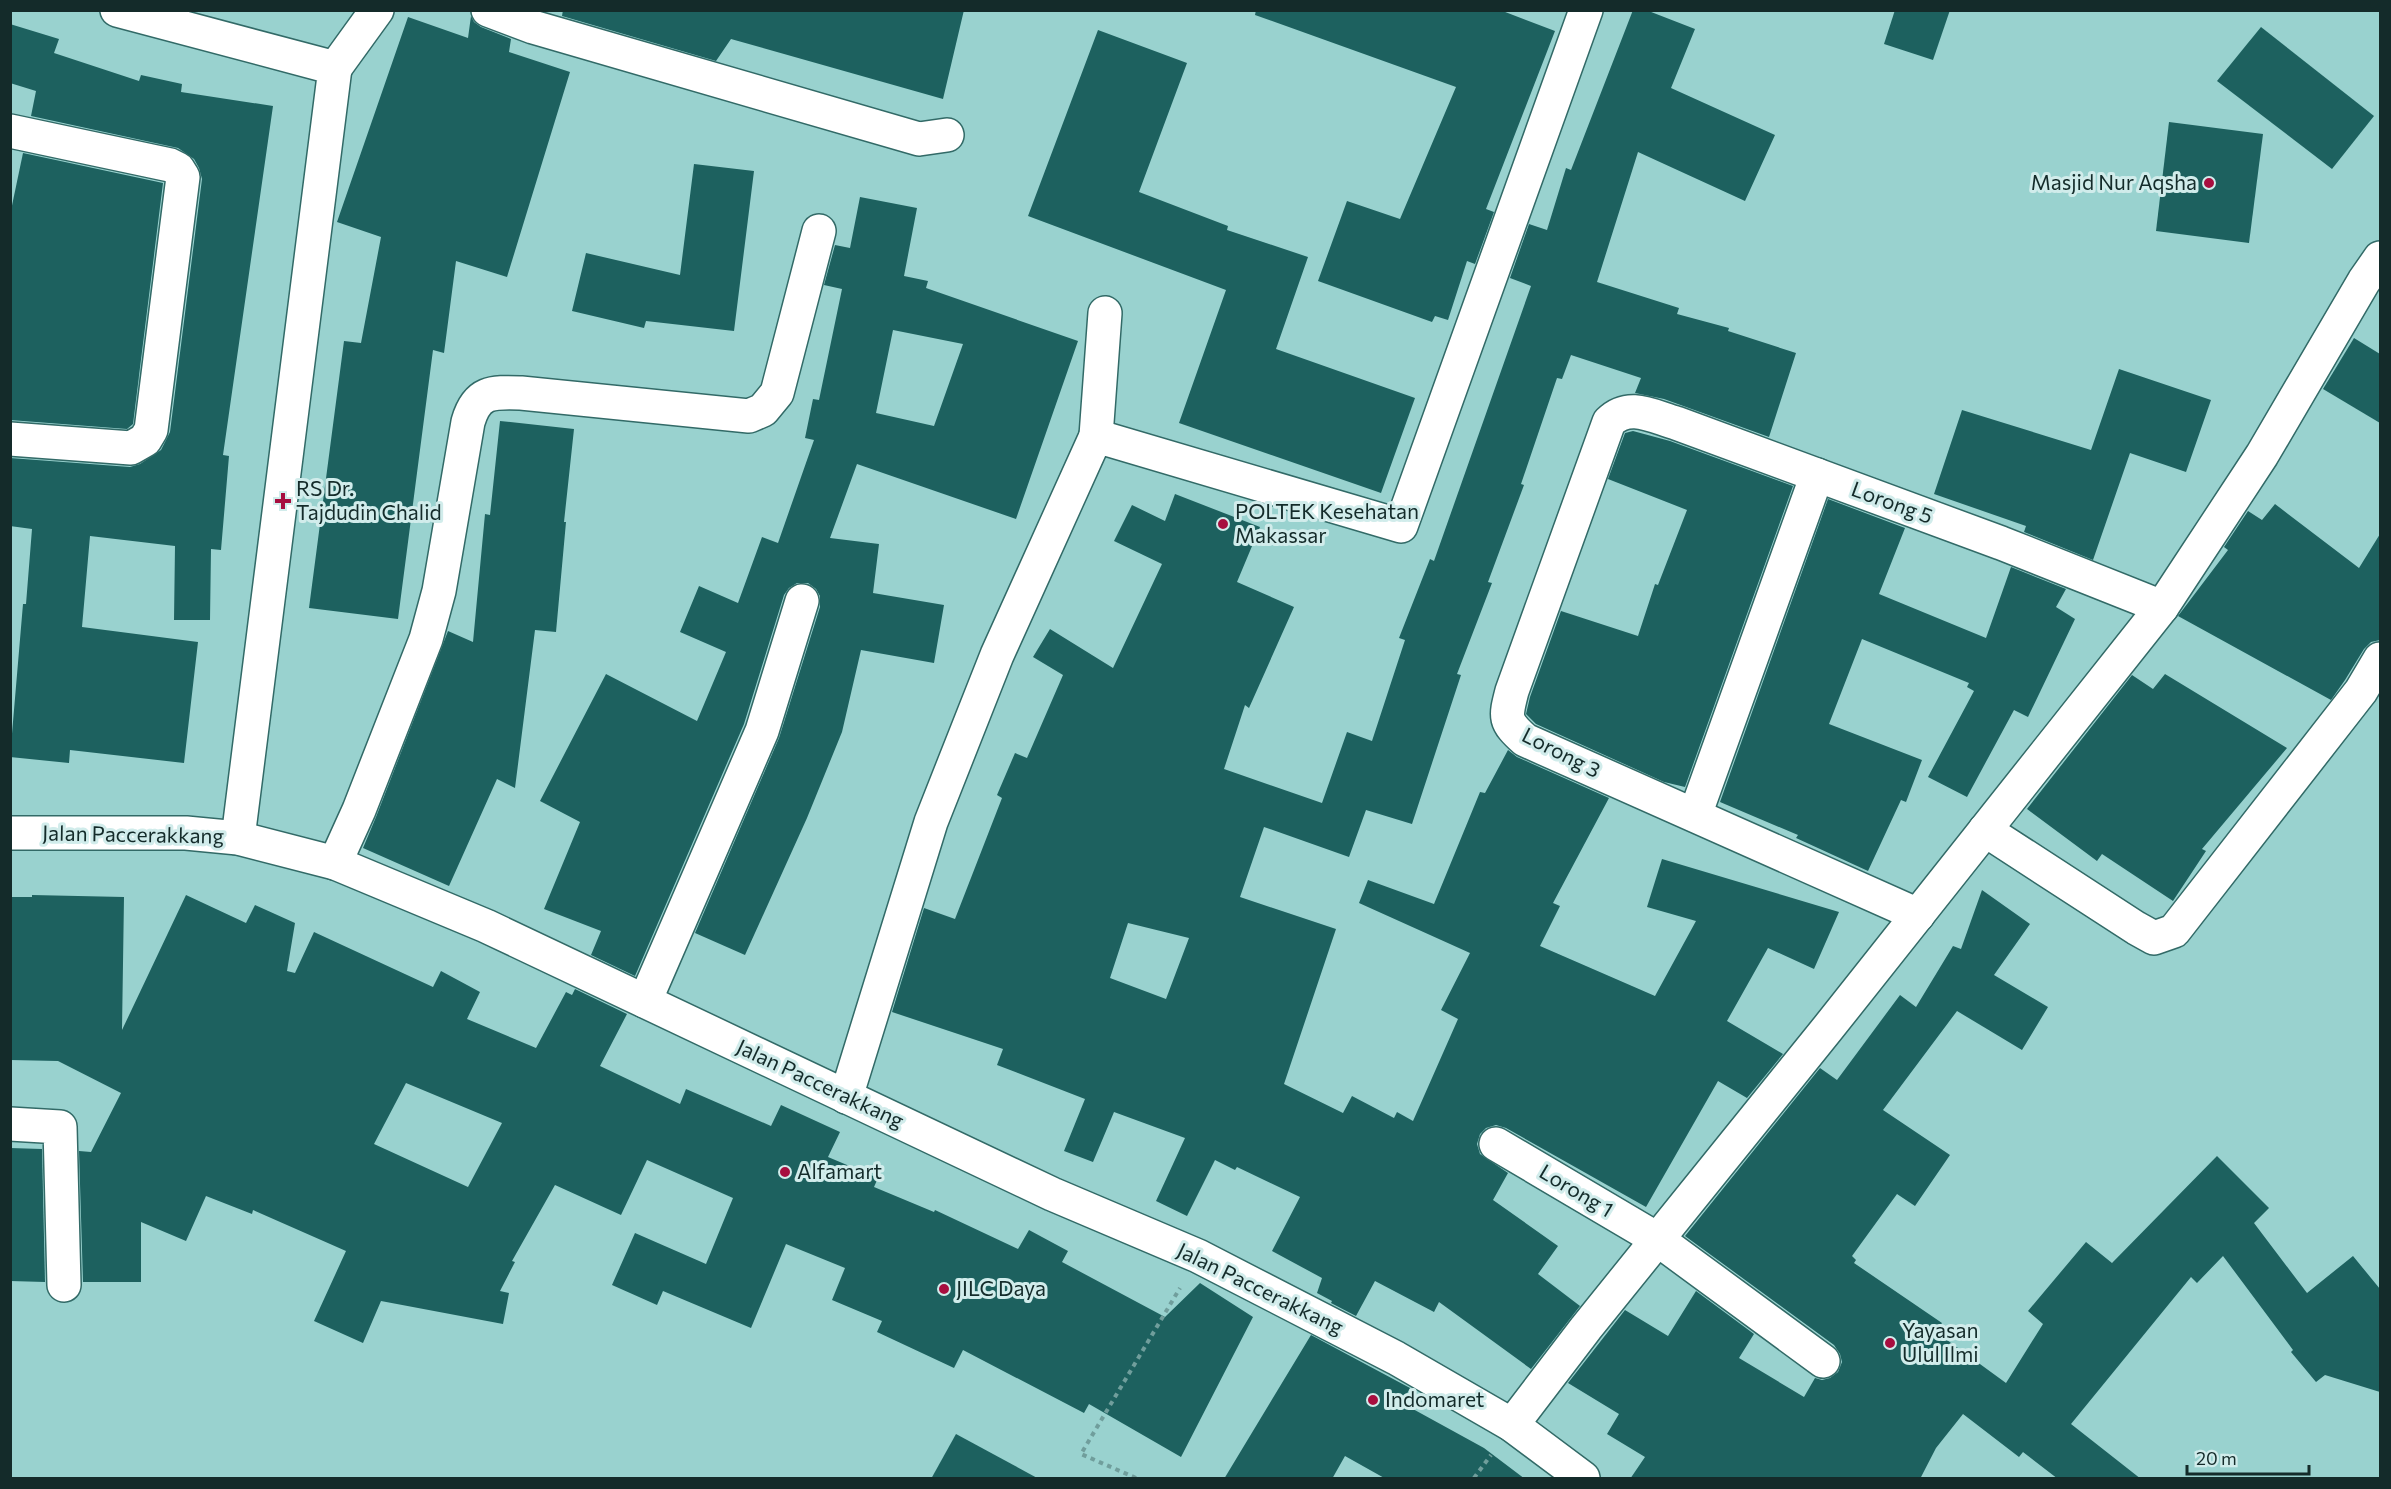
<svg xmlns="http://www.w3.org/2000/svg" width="2391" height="1489" viewBox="0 0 2391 1489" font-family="Commissioner,sans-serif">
	<rect width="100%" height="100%" fill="#99d2cf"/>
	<!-- building -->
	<g fill="#1d615f" fill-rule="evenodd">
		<path d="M 563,10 L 964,10 L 943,99 L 731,39 L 716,61 L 562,16 Z"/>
		<path d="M 1256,10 L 1500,10 L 1555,31 L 1486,209 L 1494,212 L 1475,264 L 1467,261 L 1448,320 L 1435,316 L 1432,322 L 1318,281 L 1347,201 L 1400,219 L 1456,87 L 1255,15 Z"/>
		<path d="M 1633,10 L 1646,10 L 1695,29 L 1671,88 L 1775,135 L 1745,201 L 1638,152 L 1597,282 L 1679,308 L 1677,314 L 1729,328 L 1728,331 L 1796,353 L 1769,437 L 1664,399 L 1635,393 L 1641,378 L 1571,355 L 1562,379 L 1557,378 L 1521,484 L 1524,485 L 1488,582 L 1492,583 L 1457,674 L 1461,675 L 1412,824 L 1366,810 L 1349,857 L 1264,827 L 1240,897 L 1336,929 L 1284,1084 L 1343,1113 L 1352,1096 L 1394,1118 L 1397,1112 L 1413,1121 L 1458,1019 L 1441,1010 L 1470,953 L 1359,903 L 1368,880 L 1434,904 L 1480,792 L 1485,793 L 1508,750 L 1517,757 L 1609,798 L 1553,903 L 1560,906 L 1540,946 L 1655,996 L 1696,921 L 1647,907 L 1662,859 L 1839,912 L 1814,969 L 1768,948 L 1727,1021 L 1783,1054 L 1747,1098 L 1718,1081 L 1646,1207 L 1506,1128 L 1496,1125 L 1486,1128 L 1480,1134 L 1477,1144 L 1480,1154 L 1508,1173 L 1493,1200 L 1558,1246 L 1538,1274 L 1580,1306 L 1531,1369 L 1439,1302 L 1434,1312 L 1375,1281 L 1356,1316 L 1331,1303 L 1332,1301 L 1317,1293 L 1322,1278 L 1272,1251 L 1300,1197 L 1237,1167 L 1235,1170 L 1215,1160 L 1187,1216 L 1156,1201 L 1185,1138 L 1114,1112 L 1093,1162 L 1064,1151 L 1085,1099 L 997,1065 L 1003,1049 L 892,1012 L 924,908 L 955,919 L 1002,798 L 997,795 L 1015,753 L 1027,758 L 1063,675 L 1033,657 L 1050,629 L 1113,668 L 1162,564 L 1114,541 L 1132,505 L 1165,521 L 1175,494 L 1260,527 L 1237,582 L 1294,607 L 1249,708 L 1245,705 L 1224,769 L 1322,803 L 1347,732 L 1372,741 L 1405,640 L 1399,638 L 1430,559 L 1434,561 L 1531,286 L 1510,278 L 1529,224 L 1547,230 L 1566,168 L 1571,170 ZM 1128,923 L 1189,938 L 1166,999 L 1110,978 Z"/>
		<path d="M 1895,10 L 1950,10 L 1933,60 L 1884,44 Z"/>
		<path d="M 471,16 L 474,22 L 481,27 L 511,39 L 509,52 L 570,72 L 507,277 L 456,261 L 444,353 L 433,350 L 398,619 L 309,608 L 344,341 L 361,343 L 381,237 L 337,222 L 408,17 L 468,38 Z"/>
		<path d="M 10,24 L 59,39 L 54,53 L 139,81 L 141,75 L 182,84 L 181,92 L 273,106 L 223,455 L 229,456 L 221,550 L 211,549 L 210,620 L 174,620 L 175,546 L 90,536 L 82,627 L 198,642 L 184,763 L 70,750 L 69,763 L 10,757 L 23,604 L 26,604 L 32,529 L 10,526 L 10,458 L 130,467 L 140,464 L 161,450 L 170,432 L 202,179 L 199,168 L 194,159 L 178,148 L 31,116 L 36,91 L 10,83 Z"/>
		<path d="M 2261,27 L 2374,116 L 2332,169 L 2217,81 Z"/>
		<path d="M 1098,30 L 1187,63 L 1139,192 L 1228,226 L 1227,230 L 1308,257 L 1276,349 L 1415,398 L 1381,493 L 1179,423 L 1226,290 L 1028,216 Z"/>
		<path d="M 2169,122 L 2263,134 L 2249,243 L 2156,231 Z"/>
		<path d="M 23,153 L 163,183 L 133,424 L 127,429 L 10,420 L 10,215 Z"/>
		<path d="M 694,164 L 754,171 L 734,331 L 646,321 L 644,328 L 572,311 L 586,253 L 680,275 Z"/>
		<path d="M 860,197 L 917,208 L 904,276 L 928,281 L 926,288 L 1078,341 L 1016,519 L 857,464 L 830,538 L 879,544 L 873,593 L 944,605 L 934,663 L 861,650 L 842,732 L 807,818 L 745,955 L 695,933 L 779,738 L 820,607 L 820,596 L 816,589 L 808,583 L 797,583 L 789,588 L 784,595 L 744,724 L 635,976 L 591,955 L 601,931 L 544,909 L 580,822 L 540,801 L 606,674 L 697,721 L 726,652 L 680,632 L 699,586 L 738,603 L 762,537 L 778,543 L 814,440 L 805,438 L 813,399 L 819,400 L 842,289 L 824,285 L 835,245 L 850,248 ZM 893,330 L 963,344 L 934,426 L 876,413 Z"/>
		<path d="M 2354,338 L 2380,354 L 2380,423 L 2323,389 Z"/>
		<path d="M 2119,369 L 2211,400 L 2186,472 L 2130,453 L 2093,560 L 2024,532 L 2026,526 L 1934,494 L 1962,410 L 2091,450 Z"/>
		<path d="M 500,421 L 574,429 L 564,522 L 566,522 L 556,632 L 535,630 L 515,788 L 497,779 L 449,886 L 363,848 L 376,817 L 448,631 L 473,642 L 485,514 L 490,515 Z"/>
		<path d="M 1633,431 L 1670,441 L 1793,486 L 1685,787 L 1664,782 L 1536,724 L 1526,714 L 1530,697 L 1561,611 L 1638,636 L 1655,584 L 1658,585 L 1687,510 L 1608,479 L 1625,433 Z"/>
		<path d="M 1828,499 L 1905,528 L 1879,594 L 1986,638 L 2011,567 L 2066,589 L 2056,607 L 2075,619 L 2028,717 L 2014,710 L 1967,797 L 1928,777 L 1974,691 L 1967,687 L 1969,683 L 1862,639 L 1829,724 L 1922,760 L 1906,802 L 1901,800 L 1868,871 L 1796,838 L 1798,835 L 1720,802 Z"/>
		<path d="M 2275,504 L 2359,568 L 2380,534 L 2380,640 L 2371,642 L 2364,649 L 2345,680 L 2331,700 L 2178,616 L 2228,550 L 2224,547 L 2248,511 L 2262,520 Z"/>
		<path d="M 2165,674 L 2287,748 L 2202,849 L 2206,851 L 2173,901 L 2102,854 L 2097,861 L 2027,809 L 2132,675 L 2153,689 Z"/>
		<path d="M 1982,890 L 2030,924 L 1994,975 L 2048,1007 L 2022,1050 L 1957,1011 L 1883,1110 L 1950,1155 L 1915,1206 L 1897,1194 L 1852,1256 L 1856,1260 L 1854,1263 L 1942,1323 L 1936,1332 L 2006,1383 L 2043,1324 L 2028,1311 L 2086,1242 L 2112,1263 L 2217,1156 L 2269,1208 L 2254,1223 L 2307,1293 L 2353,1256 L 2380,1289 L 2380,1392 L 2325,1375 L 2316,1382 L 2291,1352 L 2293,1350 L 2223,1256 L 2197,1283 L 2191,1277 L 2071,1424 L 2141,1479 L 2058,1479 L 2023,1452 L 2019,1457 L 1963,1414 L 1936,1448 L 1920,1479 L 1630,1479 L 1645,1457 L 1607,1434 L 1619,1414 L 1568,1383 L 1625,1310 L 1668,1336 L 1696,1291 L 1754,1334 L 1739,1358 L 1804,1397 L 1815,1378 L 1822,1380 L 1830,1378 L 1838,1372 L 1842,1362 L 1840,1354 L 1834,1345 L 1685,1236 L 1820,1068 L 1837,1080 L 1900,995 L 1916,1007 L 1953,946 L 1961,949 Z"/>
		<path d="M 32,895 L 124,897 L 122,1030 L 186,895 L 246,923 L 255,905 L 295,923 L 287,971 L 295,973 L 314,932 L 433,987 L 441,971 L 480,992 L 467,1019 L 536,1048 L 566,992 L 572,995 L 575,989 L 627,1014 L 600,1066 L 680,1104 L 686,1089 L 771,1126 L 781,1105 L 840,1132 L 828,1157 L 878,1178 L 874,1187 L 934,1212 L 935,1210 L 1018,1249 L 1029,1230 L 1068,1251 L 1062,1262 L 1165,1317 L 1200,1283 L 1253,1317 L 1181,1457 L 1089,1404 L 1084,1413 L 963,1350 L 954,1368 L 877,1332 L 882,1321 L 832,1300 L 845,1268 L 786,1244 L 751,1328 L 663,1291 L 657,1305 L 612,1285 L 635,1233 L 706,1264 L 733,1198 L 647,1160 L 621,1215 L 555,1185 L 512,1261 L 515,1262 L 500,1291 L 509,1293 L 503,1324 L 381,1301 L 363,1343 L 314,1321 L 346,1251 L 253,1210 L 252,1214 L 206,1196 L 186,1241 L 141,1222 L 141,1282 L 83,1282 L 79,1151 L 91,1152 L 121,1093 L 58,1061 L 10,1060 L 10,897 L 32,897 ZM 406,1083 L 502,1123 L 468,1187 L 374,1144 Z"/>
		<path d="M 10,1148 L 42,1149 L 45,1282 L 10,1281 Z"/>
		<path d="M 1311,1335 L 1410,1388 L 1402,1403 L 1484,1448 L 1525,1479 L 1386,1479 L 1345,1456 L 1332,1479 L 1224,1479 Z"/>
		<path d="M 956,1434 L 1039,1479 L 931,1479 Z"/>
	</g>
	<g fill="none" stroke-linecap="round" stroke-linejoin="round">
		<defs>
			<g id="minor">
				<path d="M 117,10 L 335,68 L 238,838"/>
				<path d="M 488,10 L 533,27 L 919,139 L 947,135"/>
				<path d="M 335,68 L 377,10"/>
				<path d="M 10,131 L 170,165 L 178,169 L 183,177 L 151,430 L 145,440 L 131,448 L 10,439"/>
				<path d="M 1096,436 L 1105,313"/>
				<path d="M 1695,815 L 1817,475"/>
				<path d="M 1985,830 L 2136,928 L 2154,938 L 2174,931 L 2361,691 L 2380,659"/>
				<path d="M 335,863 L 359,810 L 426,639 L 439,591 L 468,422 C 477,391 492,392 521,393 L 749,416 L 763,410 L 777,393 L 819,231"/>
				<path d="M 1918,915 L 1525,740 C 1504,721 1505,718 1512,691 L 1609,422 C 1629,402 1652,416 1676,423 L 2001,543 L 2162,607"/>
				<path d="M 645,1001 L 762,731 L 802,601"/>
				<path d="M 846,1097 L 931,822 L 997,655 L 1096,436 L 1401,526 L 1586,10"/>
				<path d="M 10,1124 L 60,1127 L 64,1285"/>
				<path d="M 1496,1144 L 1657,1239 L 1823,1361"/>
				<path d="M 1512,1425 L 1586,1328 L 1828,1028 L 2162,607 L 2262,455 L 2364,281 L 2380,258"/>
			</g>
			<path id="major" d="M 10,833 L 186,833 L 238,838 L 335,863 L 486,926 L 1052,1194 L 1198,1256 L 1396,1358 L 1512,1425 L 1583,1478"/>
		</defs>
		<!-- minor casing -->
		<use href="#minor" stroke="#326a67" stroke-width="36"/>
		<!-- major casing -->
		<use href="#major" stroke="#326a67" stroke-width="36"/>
		<!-- path -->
		<g stroke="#709e9c" stroke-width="4" stroke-dasharray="4.5 4.5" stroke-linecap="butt">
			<path d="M 1136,1478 L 1081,1454 L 1180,1288"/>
			<path d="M 1474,1478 L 1491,1455"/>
		</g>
		<!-- minor -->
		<use href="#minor" stroke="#fff" stroke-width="33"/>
		<!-- major -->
		<use href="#major" stroke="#fff" stroke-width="33"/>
	</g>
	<!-- markers -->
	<g fill="#a70e3f" stroke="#d1eceb" stroke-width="2">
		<circle cx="2209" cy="183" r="6"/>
		<path d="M280 492h6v6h6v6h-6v6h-6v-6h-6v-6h6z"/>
		<circle cx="1223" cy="524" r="6"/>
		<circle cx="785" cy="1172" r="6"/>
		<circle cx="944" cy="1289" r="6"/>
		<circle cx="1890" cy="1343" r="6"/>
		<circle cx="1373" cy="1400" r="6"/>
	</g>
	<g text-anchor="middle" stroke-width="6" stroke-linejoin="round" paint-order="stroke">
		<!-- poi labels -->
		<g font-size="21" fill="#142b2a" stroke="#d1eceb" text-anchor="start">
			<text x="2197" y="190" text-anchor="end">Masjid Nur Aqsha</text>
			<text x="296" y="496">RS Dr.<tspan x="296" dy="24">Tajdudin Chalid</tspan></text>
			<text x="1235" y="519">POLTEK Kesehatan<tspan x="1235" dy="24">Makassar</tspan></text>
			<text x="797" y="1179">Alfamart</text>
			<text x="956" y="1296">JILC Daya</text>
			<text x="1902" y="1338">Yayasan<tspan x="1902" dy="24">Ulul Ilmi</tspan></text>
			<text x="1385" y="1407">Indomaret</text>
		</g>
		<!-- street labels -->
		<g font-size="21" fill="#142b2a" stroke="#d1eceb">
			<text transform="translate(1892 503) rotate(20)" y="7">Lorong 5</text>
			<text transform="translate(1561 753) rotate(27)" y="7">Lorong 3</text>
			<text transform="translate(133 835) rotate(1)" y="7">Jalan Paccerakkang</text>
			<text transform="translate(820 1084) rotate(25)" y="7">Jalan Paccerakkang</text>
			<text transform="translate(1576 1191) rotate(31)" y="7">Lorong 1</text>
			<text transform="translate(1260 1289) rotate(26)" y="7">Jalan Paccerakkang</text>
		</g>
	</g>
	<!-- border -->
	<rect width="2391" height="1489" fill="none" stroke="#142b2a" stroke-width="24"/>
	<!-- scale -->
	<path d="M2187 1465v9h122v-9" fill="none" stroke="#142b2a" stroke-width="3"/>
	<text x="2196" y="1465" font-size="18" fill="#142b2a" stroke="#d1eceb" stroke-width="4.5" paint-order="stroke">20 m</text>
</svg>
